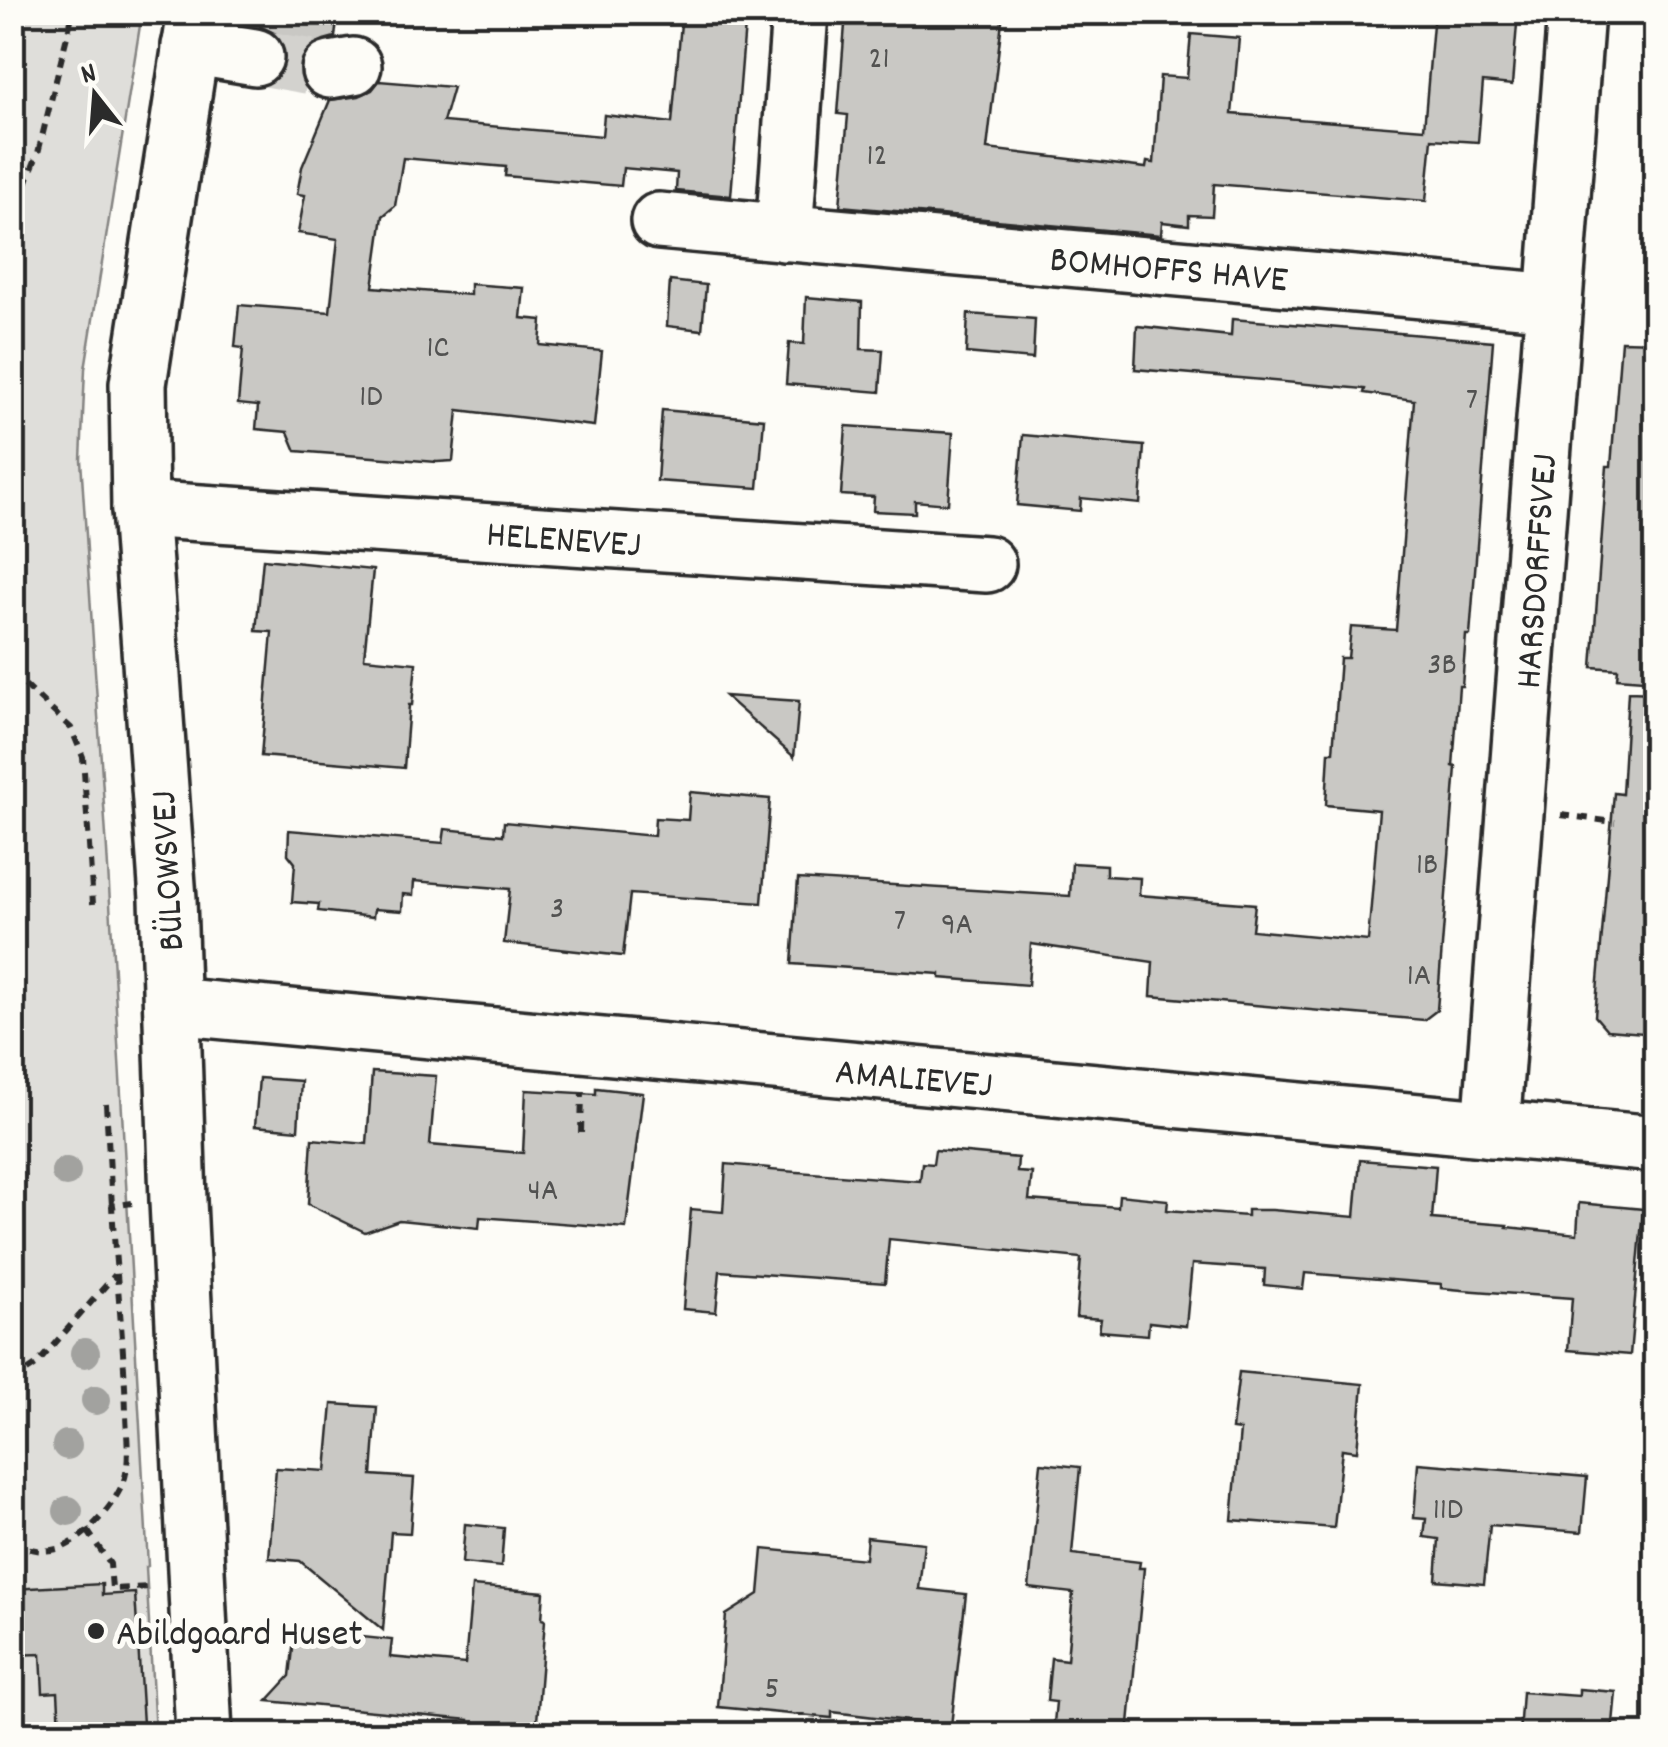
<svg xmlns="http://www.w3.org/2000/svg" width="1668" height="1747" viewBox="0 0 1668 1747" font-family="Dekko,sans-serif">
	<rect width="100%" height="100%" fill="#fdfcf7"/>
	<filter id="ink" filterUnits="userSpaceOnUse"><feTurbulence type="fractalNoise" baseFrequency=".01" numOctaves="2"/><feDisplacementMap in="SourceGraphic" scale="20" xChannelSelector="R" yChannelSelector="G"/><feConvolveMatrix kernelMatrix="1 2 1 2 8 2 1 2 1" color-interpolation-filters="sRGB"/></filter>
	<g filter="url(#ink)">
		<!-- green -->
		<path fill="#dfdeda" stroke="#858482" stroke-width="2.5" d="M 12,13 L 142,13 L 85,369 L 81,460 L 107,851 L 148,1566 L 146,1567 L 155,1734 L 13,1734 Z"/>
		<!-- building -->
		<g fill="#c9c8c4" stroke="#2b2b2b" stroke-width="2.5">
			<path d="M 262,12 L 338,12 L 335,37 L 324,40 L 309,47 L 300,60 L 299,76 L 281,73 L 286,61 L 284,47 L 276,34 L 260,26 Z"/>
			<path d="M 682,12 L 746,12 L 731,196 L 676,191 L 677,173 L 623,168 L 621,186 L 505,176 L 506,167 L 403,158 L 395,206 L 383,216 L 373,287 L 470,295 L 470,284 L 524,288 L 521,318 L 542,320 L 540,345 L 602,351 L 594,426 L 458,410 L 453,461 L 437,462 L 296,451 L 288,432 L 256,429 L 258,406 L 238,404 L 243,348 L 235,347 L 239,305 L 330,312 L 338,239 L 298,233 L 305,195 L 297,194 L 302,167 L 330,100 L 359,96 L 372,90 L 379,81 L 453,87 L 443,122 L 602,136 L 604,115 L 672,123 Z"/>
			<path d="M 846,12 L 1003,12 L 987,149 L 1146,168 L 1147,162 L 1154,163 L 1160,76 L 1187,78 L 1191,34 L 1239,38 L 1232,114 L 1424,129 L 1434,12 L 1518,12 L 1512,85 L 1483,82 L 1478,142 L 1432,139 L 1426,201 L 1214,184 L 1212,216 L 1189,215 L 1189,225 L 1162,222 L 1161,235 L 840,206 L 848,115 L 838,114 Z"/>
			<path d="M 670,281 L 706,285 L 702,330 L 667,326 Z"/>
			<path d="M 806,297 L 862,302 L 861,349 L 883,350 L 880,392 L 786,384 L 789,343 L 804,344 Z"/>
			<path d="M 968,314 L 1035,319 L 1033,359 L 966,353 Z"/>
			<path d="M 1232,319 L 1493,341 L 1470,635 L 1466,635 L 1462,686 L 1459,686 L 1453,766 L 1456,767 L 1437,1010 L 1424,1020 L 1151,996 L 1153,962 L 1031,944 L 1028,985 L 940,978 L 940,974 L 792,964 L 798,879 L 1070,896 L 1072,863 L 1106,865 L 1106,876 L 1140,878 L 1139,895 L 1255,904 L 1252,930 L 1368,941 L 1379,810 L 1326,805 L 1329,752 L 1333,752 L 1340,658 L 1348,658 L 1351,627 L 1396,630 L 1414,400 L 1364,393 L 1365,389 L 1135,369 L 1137,326 L 1231,336 Z"/>
			<path d="M 1621,341 L 1656,342 L 1656,681 L 1617,678 L 1618,669 L 1592,667 L 1607,466 L 1611,466 Z"/>
			<path d="M 662,410 L 764,419 L 758,488 L 657,481 Z"/>
			<path d="M 846,426 L 953,433 L 948,504 L 915,501 L 915,513 L 873,511 L 874,497 L 841,495 Z"/>
			<path d="M 1023,435 L 1144,446 L 1140,504 L 1081,498 L 1080,511 L 1017,505 Z"/>
			<path d="M 263,559 L 373,570 L 364,658 L 416,663 L 412,705 L 409,705 L 404,768 L 261,756 L 272,632 L 256,631 Z"/>
			<path d="M 1628,692 L 1656,693 L 1656,1034 L 1607,1030 L 1595,1016 L 1614,793 L 1622,794 Z"/>
			<path d="M 725,696 L 799,701 L 794,757 Z"/>
			<path d="M 690,792 L 770,799 L 762,903 L 630,894 L 623,956 L 504,943 L 510,889 L 414,881 L 413,895 L 403,894 L 402,911 L 374,909 L 373,917 L 318,911 L 319,904 L 292,902 L 295,863 L 288,854 L 289,830 L 443,843 L 445,829 L 503,835 L 504,822 L 654,836 L 655,818 L 688,820 Z"/>
			<path d="M 372,1072 L 436,1076 L 430,1145 L 523,1153 L 526,1090 L 596,1094 L 596,1088 L 643,1093 L 626,1228 L 480,1217 L 479,1228 L 399,1220 L 365,1232 L 308,1204 L 312,1139 L 367,1144 Z"/>
			<path d="M 259,1078 L 301,1081 L 298,1130 L 255,1126 Z"/>
			<path d="M 935,1150 L 1018,1158 L 1017,1172 L 1032,1173 L 1029,1200 L 1118,1207 L 1119,1195 L 1168,1200 L 1167,1210 L 1247,1216 L 1247,1210 L 1272,1210 L 1355,1217 L 1360,1160 L 1436,1166 L 1432,1219 L 1508,1225 L 1507,1227 L 1577,1234 L 1579,1203 L 1643,1209 L 1630,1355 L 1568,1350 L 1572,1298 L 1462,1290 L 1441,1288 L 1441,1284 L 1305,1273 L 1303,1289 L 1264,1285 L 1265,1269 L 1192,1264 L 1186,1326 L 1149,1322 L 1148,1335 L 1099,1331 L 1101,1319 L 1076,1317 L 1081,1258 L 889,1239 L 885,1283 L 720,1271 L 716,1312 L 683,1309 L 691,1209 L 723,1212 L 726,1164 L 770,1168 L 769,1170 L 920,1181 L 922,1163 L 933,1164 Z"/>
			<path d="M 1239,1372 L 1363,1384 L 1357,1451 L 1342,1449 L 1334,1528 L 1232,1520 L 1240,1430 L 1232,1429 Z"/>
			<path d="M 332,1404 L 377,1407 L 372,1475 L 414,1478 L 410,1533 L 391,1532 L 383,1630 L 300,1561 L 269,1558 L 276,1468 L 326,1471 Z"/>
			<path d="M 1041,1463 L 1080,1467 L 1072,1554 L 1140,1562 L 1139,1568 L 1144,1568 L 1128,1734 L 1053,1734 L 1056,1702 L 1047,1701 L 1051,1658 L 1067,1660 L 1073,1593 L 1029,1588 Z"/>
			<path d="M 1418,1463 L 1587,1477 L 1582,1532 L 1490,1525 L 1484,1584 L 1436,1580 L 1439,1539 L 1424,1537 L 1426,1519 L 1414,1518 Z"/>
			<path d="M 465,1524 L 504,1528 L 501,1567 L 462,1563 Z"/>
			<path d="M 867,1537 L 924,1543 L 919,1589 L 966,1594 L 951,1726 L 832,1712 L 832,1718 L 718,1707 L 726,1615 L 759,1594 L 763,1549 L 865,1559 Z"/>
			<path d="M 102,1584 L 102,1595 L 135,1593 L 143,1724 L 60,1729 L 58,1692 L 43,1693 L 41,1654 L 12,1655 L 12,1589 Z"/>
			<path d="M 472,1586 L 544,1592 L 542,1619 L 545,1620 L 536,1734 L 469,1729 L 469,1720 L 267,1701 L 290,1676 L 295,1630 L 392,1640 L 390,1657 L 465,1664 Z"/>
			<path d="M 1579,1689 L 1616,1692 L 1612,1734 L 1519,1734 L 1522,1692 L 1579,1696 Z"/>
		</g>
		<g fill="none" stroke-linecap="round" stroke-linejoin="round">
			<!-- minor-tunnel -->
			<path stroke="#d3d2ce" stroke-width="55" stroke-dasharray="55 28" stroke-linecap="butt" d="M 255,57 L 330,70"/>
			<defs>
				<g id="minor">
					<path d="M 196,12 L 138,384 L 140,509 L 168,899 L 178,1201 L 204,1734"/>
					<path d="M 190,46 L 255,57"/>
					<path d="M 330,70 L 353,66"/>
					<path d="M 659,221 L 1554,302"/>
					<path d="M 784,233 L 800,12"/>
					<path d="M 140,509 L 987,564"/>
					<path d="M 172,1006 L 1656,1144"/>
					<path d="M 1491,1129 L 1576,12"/>
				</g>
			</defs>
			<!-- minor casing -->
			<use href="#minor" stroke="#2b2b2b" stroke-width="62"/>
			<!-- path -->
			<g stroke="#2b2b2b" stroke-width="6" stroke-dasharray="10 8" stroke-linecap="butt">
				<path d="M 12,219 L 38,153 L 73,12"/>
				<path d="M 12,673 L 71,728 L 83,757 L 93,904"/>
				<path d="M 1561,815 L 1615,822"/>
				<path d="M 106,1104 L 112,1206"/>
				<path d="M 581,1133 L 582,1092"/>
				<path d="M 12,1381 L 36,1365 L 115,1275"/>
				<path d="M 87,1530 L 110,1564 L 112,1589 L 150,1587"/>
				<path d="M 12,1543 C 28,1549 40,1553 57,1549 C 82,1544 122,1498 126,1473 C 130,1454 126,1431 126,1412 C 124,1343 116,1274 112,1206 L 132,1203"/>
			</g>
			<!-- minor -->
			<use href="#minor" stroke="#fdfcf7" stroke-width="55"/>
		</g>
		<!-- trees -->
		<g fill="#a2a29f">
			<circle cx="66" cy="1172" r="15"/>
			<circle cx="85" cy="1353" r="15"/>
			<circle cx="96" cy="1400" r="15"/>
			<circle cx="67" cy="1445" r="15"/>
			<circle cx="68" cy="1511" r="15"/>
		</g>
	</g>
	<!-- markers -->
	<circle fill="#2b2b2b" stroke="#fdfcf7" stroke-width="4" cx="96" cy="1631" r="10"/>
	<g text-anchor="middle" stroke-width="10" stroke-linejoin="round" paint-order="stroke">
		<!-- number labels -->
		<g font-size="32" fill="#525251">
			<text x="879" y="67">21</text>
			<text x="877" y="164">12</text>
			<text x="438" y="356">1C</text>
			<text x="371" y="405">1D</text>
			<text x="1472" y="408">7</text>
			<text x="1442" y="673">3B</text>
			<text x="1427" y="873">1B</text>
			<text x="557" y="917">3</text>
			<text x="900" y="929">7</text>
			<text x="957" y="933">9A</text>
			<text x="1419" y="984">1A</text>
			<text x="543" y="1199">4A</text>
			<text x="1448" y="1518">11D</text>
			<text x="772" y="1697">5</text>
		</g>
		<!-- street labels -->
		<g font-size="38" fill="#2b2b2b" stroke="#fdfcf7">
			<text transform="translate(1169 267) rotate(5)" y="13">BOMHOFFS HAVE</text>
			<text transform="translate(564 537) rotate(4)" y="13">HELENEVEJ</text>
			<text transform="translate(1534 571) rotate(-86)" y="13">HARSDORFFSVEJ</text>
			<text transform="translate(165 871) rotate(-93)" y="13">BÜLOWSVEJ</text>
			<text transform="translate(914 1076) rotate(5)" y="13">AMALIEVEJ</text>
		</g>
		<!-- poi labels -->
		<g font-size="38" fill="#2b2b2b" stroke="#fdfcf7" text-anchor="start">
			<text x="116" y="1644">Abildgaard Huset</text>
		</g>
	</g>
	<!-- margin -->
	<rect width="1668" height="1747" fill="none" stroke="#fdfcf7" stroke-width="50"/>
	<rect x="25" y="25" width="1618" height="1697" fill="none" stroke="#2b2b2b" stroke-width="4" filter="url(#ink)"/>
	<!-- north arrow -->
	<g transform="translate(95 95) rotate(343)" stroke="#fdfcf7" stroke-width="8" paint-order="stroke">
	<path d="M0-8L18 38L0 25L-18 38Z" fill="#2b2b2b"/>
	<text y="-15" font-size="28" font-weight="bold" text-anchor="middle" fill="#2b2b2b">N</text>
	</g>
</svg>
